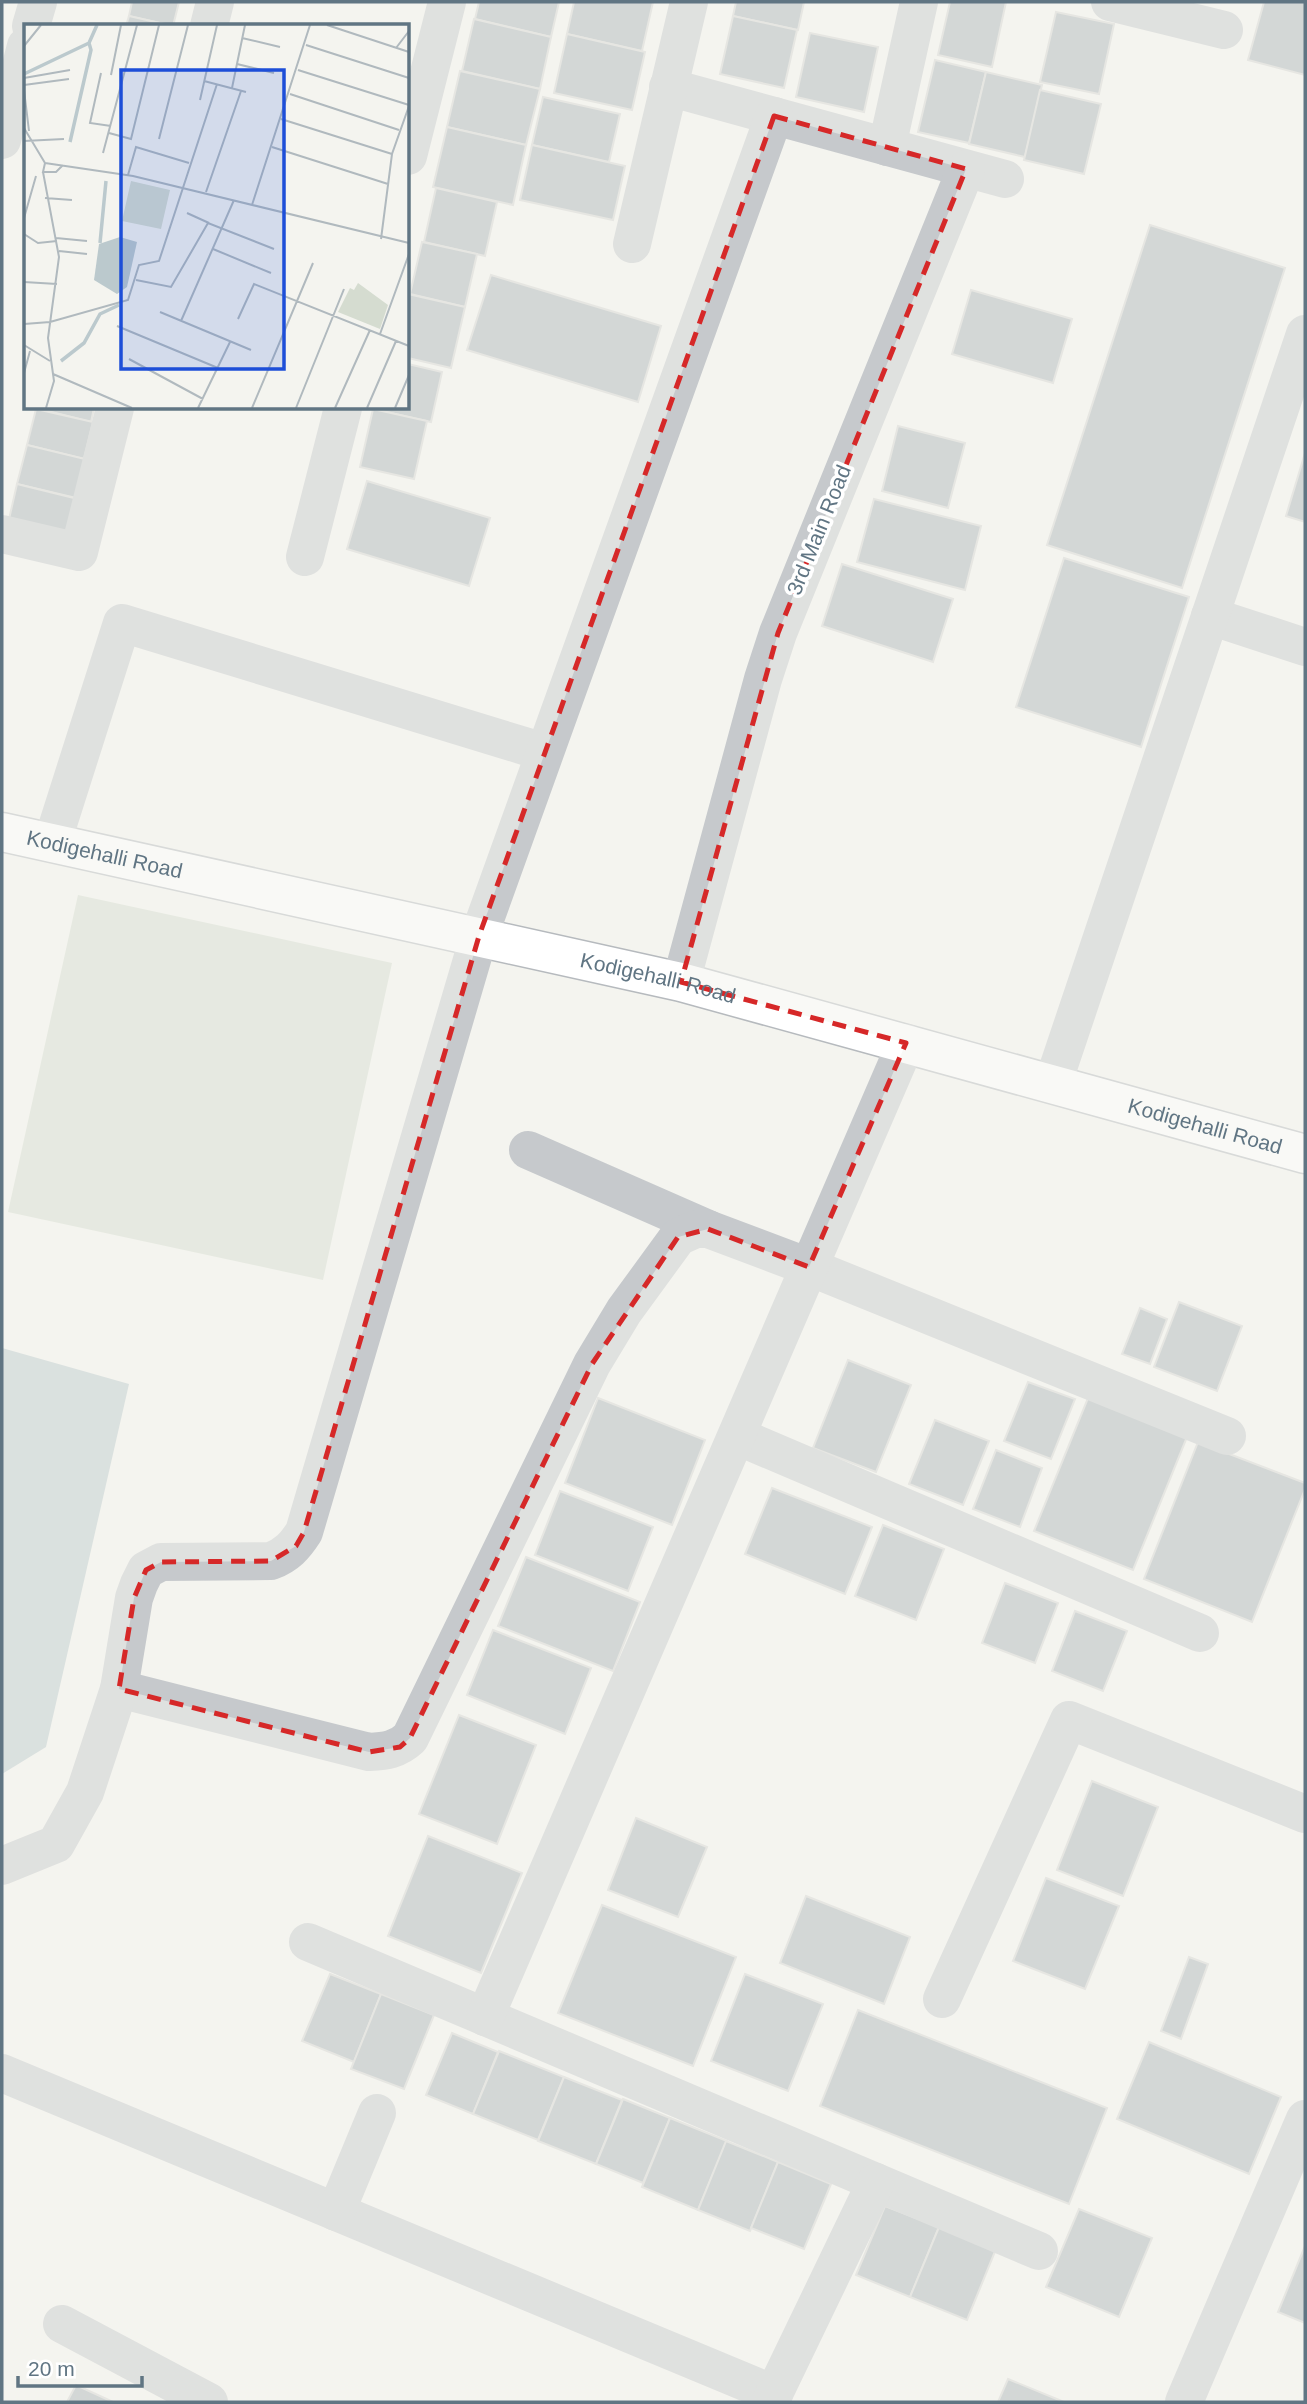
<svg xmlns="http://www.w3.org/2000/svg" width="1307" height="2404" viewBox="0 0 1307 2404" font-family="Helvetica,sans-serif">
	<rect width="100%" height="100%" fill="#f4f4ef"/>
	<!-- green -->
	<path fill="#d5dcd0" d="M 78,895 L 392,963 L 323,1280 L 8,1212 Z"/>
	<!-- water -->
	<path fill="#bbc9cd" d="M 2,1348 L 129,1384 L 46,1747 L 2,1774 Z"/>
	<!-- building -->
	<g fill="#abb4b8" stroke="#d5d5d3" stroke-width="2">
		<path d="M 132,2 L 179,2 L 173,26 L 129,16 Z"/>
		<path d="M 479,2 L 559,2 L 551,37 L 475,19 Z"/>
		<path d="M 574,2 L 653,2 L 642,51 L 567,34 Z"/>
		<path d="M 736,2 L 804,2 L 798,30 L 733,16 Z"/>
		<path d="M 950,2 L 1006,2 L 992,67 L 938,55 Z"/>
		<path d="M 1264,2 L 1305,2 L 1305,75 L 1248,60 Z"/>
		<path d="M 1056,12 L 1114,24 L 1099,94 L 1040,82 Z"/>
		<path d="M 129,16 L 173,26 L 126,26 Z"/>
		<path d="M 733,16 L 797,30 L 784,88 L 720,74 Z"/>
		<path d="M 474,19 L 551,37 L 540,89 L 462,71 Z"/>
		<path d="M 810,33 L 878,47 L 864,112 L 796,97 Z"/>
		<path d="M 567,34 L 645,52 L 632,110 L 554,93 Z"/>
		<path d="M 935,60 L 986,72 L 969,143 L 918,132 Z"/>
		<path d="M 460,71 L 540,89 L 526,145 L 447,127 Z"/>
		<path d="M 986,72 L 1042,85 L 1025,157 L 969,144 Z"/>
		<path d="M 1040,90 L 1101,104 L 1084,174 L 1024,160 Z"/>
		<path d="M 543,97 L 620,114 L 609,162 L 532,145 Z"/>
		<path d="M 447,127 L 526,145 L 513,205 L 433,187 Z"/>
		<path d="M 532,145 L 625,166 L 613,220 L 520,200 Z"/>
		<path d="M 436,188 L 497,202 L 485,256 L 424,242 Z"/>
		<path d="M 1150,225 L 1285,268 L 1182,588 L 1047,545 Z"/>
		<path d="M 422,242 L 477,254 L 465,307 L 410,294 Z"/>
		<path d="M 491,275 L 661,326 L 638,402 L 467,350 Z"/>
		<path d="M 971,290 L 1072,319 L 1053,383 L 952,354 Z"/>
		<path d="M 408,294 L 465,307 L 451,368 L 408,358 Z"/>
		<path d="M 408,364 L 442,372 L 431,422 L 373,409 L 408,408 Z"/>
		<path d="M 36,408 L 94,408 L 91,422 Z"/>
		<path d="M 36,409 L 93,422 L 84,459 L 27,445 Z"/>
		<path d="M 373,409 L 427,421 L 414,479 L 360,467 Z"/>
		<path d="M 898,426 L 965,443 L 948,508 L 882,491 Z"/>
		<path d="M 27,445 L 85,459 L 76,498 L 17,484 Z"/>
		<path d="M 1305,453 L 1305,522 L 1286,516 Z"/>
		<path d="M 367,481 L 490,518 L 469,586 L 347,549 Z"/>
		<path d="M 17,484 L 78,499 L 68,542 L 7,528 Z"/>
		<path d="M 874,499 L 981,526 L 965,590 L 857,562 Z"/>
		<path d="M 1064,558 L 1189,597 L 1141,747 L 1016,707 Z"/>
		<path d="M 842,564 L 953,599 L 933,662 L 822,626 Z"/>
		<path d="M 1179,1302 L 1242,1326 L 1217,1391 L 1154,1367 Z"/>
		<path d="M 1140,1308 L 1167,1319 L 1150,1364 L 1122,1354 Z"/>
		<path d="M 848,1360 L 911,1385 L 876,1472 L 813,1448 Z"/>
		<path d="M 1028,1382 L 1075,1399 L 1051,1459 L 1004,1441 Z"/>
		<path d="M 598,1398 L 705,1440 L 672,1525 L 565,1483 Z"/>
		<path d="M 1088,1398 L 1187,1437 L 1133,1570 L 1034,1531 Z"/>
		<path d="M 935,1420 L 989,1441 L 963,1505 L 909,1484 Z"/>
		<path d="M 1198,1442 L 1305,1483 L 1305,1489 L 1252,1622 L 1144,1579 Z"/>
		<path d="M 996,1450 L 1042,1468 L 1020,1527 L 973,1509 Z"/>
		<path d="M 772,1488 L 872,1527 L 845,1594 L 745,1554 Z"/>
		<path d="M 560,1491 L 653,1527 L 628,1591 L 535,1555 Z"/>
		<path d="M 883,1525 L 944,1549 L 916,1620 L 855,1596 Z"/>
		<path d="M 526,1557 L 640,1602 L 613,1671 L 498,1626 Z"/>
		<path d="M 1005,1583 L 1058,1603 L 1035,1663 L 982,1643 Z"/>
		<path d="M 1075,1611 L 1127,1631 L 1103,1691 L 1052,1671 Z"/>
		<path d="M 493,1630 L 591,1668 L 565,1734 L 467,1695 Z"/>
		<path d="M 459,1715 L 536,1745 L 497,1844 L 419,1814 Z"/>
		<path d="M 1092,1781 L 1158,1807 L 1123,1896 L 1057,1870 Z"/>
		<path d="M 636,1818 L 707,1847 L 678,1917 L 608,1890 Z"/>
		<path d="M 428,1836 L 522,1873 L 481,1973 L 388,1936 Z"/>
		<path d="M 1046,1878 L 1119,1906 L 1085,1989 L 1013,1961 Z"/>
		<path d="M 806,1896 L 910,1937 L 884,2004 L 780,1963 Z"/>
		<path d="M 602,1905 L 736,1957 L 693,2066 L 558,2013 Z"/>
		<path d="M 1189,1957 L 1208,1964 L 1181,2039 L 1161,2031 Z"/>
		<path d="M 330,1974 L 381,1994 L 354,2062 L 302,2041 Z"/>
		<path d="M 745,1974 L 823,2004 L 788,2091 L 711,2061 Z"/>
		<path d="M 381,1994 L 434,2015 L 404,2089 L 351,2069 Z"/>
		<path d="M 858,2010 L 1107,2108 L 1069,2204 L 820,2106 Z"/>
		<path d="M 452,2033 L 498,2052 L 473,2114 L 426,2095 Z"/>
		<path d="M 1149,2042 L 1281,2097 L 1249,2174 L 1117,2119 Z"/>
		<path d="M 499,2051 L 564,2077 L 538,2140 L 473,2114 Z"/>
		<path d="M 564,2077 L 622,2100 L 596,2164 L 538,2141 Z"/>
		<path d="M 623,2099 L 670,2118 L 643,2183 L 596,2164 Z"/>
		<path d="M 670,2118 L 727,2141 L 698,2210 L 642,2187 Z"/>
		<path d="M 726,2141 L 778,2162 L 750,2231 L 698,2210 Z"/>
		<path d="M 778,2162 L 831,2184 L 804,2249 L 751,2228 Z"/>
		<path d="M 885,2206 L 939,2227 L 910,2297 L 856,2275 Z"/>
		<path d="M 1079,2209 L 1152,2238 L 1119,2317 L 1046,2287 Z"/>
		<path d="M 939,2227 L 996,2249 L 967,2320 L 910,2297 Z"/>
		<path d="M 1305,2246 L 1305,2323 L 1278,2312 Z"/>
		<path d="M 1008,2379 L 1064,2402 L 998,2402 Z"/>
		<path d="M 76,2385 L 113,2402 L 67,2402 Z"/>
	</g>
	<g fill="none" stroke-linecap="round" stroke-linejoin="round">
		<defs>
			<g id="major">
				<path id="s1" d="M 2,832 L 681,982 L 1305,1154"/>
			</g>
		</defs>
		<!-- major casing -->
		<use href="#major" stroke="#b6babe" stroke-width="41"/>
		<!-- minor -->
		<g stroke="#c6c9cc" stroke-width="38">
			<path d="M 1110,2 L 1224,30"/>
			<path d="M 31,26 L 38,2"/>
			<path d="M 209,26 L 215,2"/>
			<path d="M 668,87 L 1005,179"/>
			<path d="M 2,140 L 26,46"/>
			<path d="M 887,147 L 919,2"/>
			<path d="M 408,156 L 447,2"/>
			<path d="M 632,244 L 689,2"/>
			<path d="M 2,534 L 79,552 L 115,408"/>
			<path d="M 305,557 L 343,408"/>
			<path d="M 1210,616 L 1305,647"/>
			<path d="M 52,843 L 122,623 L 544,752"/>
			<path d="M 681,982 L 763,679 L 778,633 L 966,169"/>
			<path d="M 1053,1083 L 1305,334"/>
			<path d="M 528,1150 L 708,1229"/>
			<path d="M 737,1436 L 1200,1633"/>
			<path d="M 119,1689 L 369,1752 C 386,1751 397,1750 410,1738 L 592,1364 L 624,1311 L 678,1237 L 696,1229 L 708,1229 L 809,1267 L 1227,1436"/>
			<path d="M 2,1866 L 56,1844 L 85,1792 L 119,1689 L 134,1598 L 139,1584 L 146,1570 L 161,1562 L 271,1561 C 287,1555 295,1546 304,1532 L 479,936 L 774,116"/>
			<path d="M 308,1942 L 1039,2251"/>
			<path d="M 942,1999 L 1069,1720 L 1305,1814"/>
			<path d="M 485,2017 L 906,1043"/>
			<path d="M 2,2073 L 774,2394"/>
			<path d="M 336,2212 L 377,2113"/>
			<path d="M 62,2324 L 209,2402"/>
			<path d="M 770,2402 L 876,2182"/>
			<path d="M 1184,2402 L 1305,2119"/>
		</g>
		<!-- major -->
		<use href="#major" stroke="#fff" stroke-width="38"/>
	</g>
	<!-- marked area -->
	<path d="M0 0H1307V2404H0ZM 774,116 L 966,169 L 778,633 L 681,982 L 906,1043 L 809,1267 L 708,1229 L 678,1237 L 592,1364 L 410,1738 L 400,1747 L 369,1752 L 119,1689 L 134,1598 L 146,1570 L 161,1562 L 271,1561 L 296,1546 L 304,1532 L 479,936 Z" fill="#f4f4ef" fill-opacity=".55" fill-rule="evenodd"/>
	<path fill="none" stroke="#d62828" stroke-width="5" stroke-dasharray="14 9" stroke-linejoin="round" d="M 774,116 L 966,169 L 778,633 L 681,982 L 906,1043 L 809,1267 L 708,1229 L 678,1237 L 592,1364 L 410,1738 L 400,1747 L 369,1752 L 119,1689 L 134,1598 L 146,1570 L 161,1562 L 271,1561 L 296,1546 L 304,1532 L 479,936 Z"/>
	<g text-anchor="middle" stroke-width="7" stroke-linejoin="round" paint-order="stroke">
		<!-- street labels -->
		<g font-size="21" fill="#607583" stroke="#fff">
			<text transform="translate(819 530) rotate(-68)" y="7">3rd Main Road</text>
			<text dy="7" stroke="none"><textPath href="#s1" startOffset="105">Kodigehalli Road</textPath></text>
			<text dy="7" stroke="none"><textPath href="#s1" startOffset="672">Kodigehalli Road</textPath></text>
			<text dy="7" stroke="none"><textPath href="#s1" startOffset="1239">Kodigehalli Road</textPath></text>
		</g>
	</g>
	<!-- overview -->
	<g transform="translate(24 24)">
		<rect width="385" height="385" fill="#f4f4ef"/>
		<path d="M 107,157 L 146,166 L 137,205 L 98,197 ZM 334,259 L 364,281 L 356,305 L 314,288 L 326,264 L 330,266 Z" fill="#d5dcd0"/>
		<path d="M 96,213 L 113,218 L 103,263 L 93,270 L 70,256 L 75,220 Z" fill="#bbc9cd"/>
		<path fill="none" stroke="#bbc9cd" stroke-width="3.5" d="M 0,50 L 65,19 L 73,1M 46,118 L 67,26 L 65,19M 76,219 L 82,157M 37,337 L 60,319 L 76,290 L 95,281"/>
		<path fill="none" stroke="#b0b9be" stroke-width="2" d="M 303,1 L 385,28M 218,14 L 256,23M 282,21 L 385,54M 0,22 L 17,1M 372,24 L 385,7M 213,40 L 250,49M 274,46 L 385,81M 77,49 L 66,99 L 87,102M 87,51 L 97,1M 0,54 L 46,46M 180,57 L 222,68M 0,61 L 45,55M 208,64 L 221,1M 0,66 L 5,107M 266,70 L 375,106M 176,76 L 193,1M 257,95 L 368,130M 0,104 L 21,139M 85,109 L 107,115 L 135,1M 135,115 L 164,1M 0,117 L 40,115M 248,123 L 364,160M 79,129 L 113,1M 21,139 L 109,152 L 385,219M 21,139 L 19,148 L 32,148 L 39,141M 19,148 L 35,233 L 24,314 L 30,357 L 22,384M 104,151 L 112,123 L 165,139M 182,168 L 217,67M 21,174 L 48,176M 228,181 L 286,1M 163,189 L 185,199M 0,194 L 12,152M 0,210 L 14,219 L 33,217M 32,214 L 63,217M 357,215 L 368,130 L 385,82M 189,225 L 247,249M 35,227 L 63,230M 112,256 L 147,263 L 184,199 L 250,225M 0,258 L 33,260M 136,288 L 227,326M 214,295 L 230,260 L 385,322M 157,297 L 210,176M 0,300 L 26,298 L 104,276 L 115,241 L 135,237 L 193,60M 93,302 L 194,344M 356,310 L 385,230M 0,321 L 26,337M 105,335 L 179,375M 0,349 L 6,327M 29,350 L 108,384M 174,384 L 206,318M 228,384 L 289,239M 272,384 L 320,265M 311,384 L 346,306M 343,384 L 372,317M 371,384 L 385,351"/>
		<path fill="#1d4ed8" fill-opacity="0.15" stroke="#1d4ed8" stroke-width="3.5" d="M 97,46 L 260,46 L 260,345 L 97,345 Z"/>
		<rect width="385" height="385" fill="none" stroke="#607583" stroke-width="3.5"/>
	</g>
	<!-- border -->
	<rect width="1307" height="2404" fill="none" stroke="#607583" stroke-width="7"/>
	<!-- scale -->
	<path d="M18 2376v10h124v-10" fill="none" stroke="#607583" stroke-width="3.5"/>
	<text x="28" y="2376" font-size="21" fill="#607583" stroke="#ffffff" stroke-width="5" paint-order="stroke">20 m</text>
</svg>
